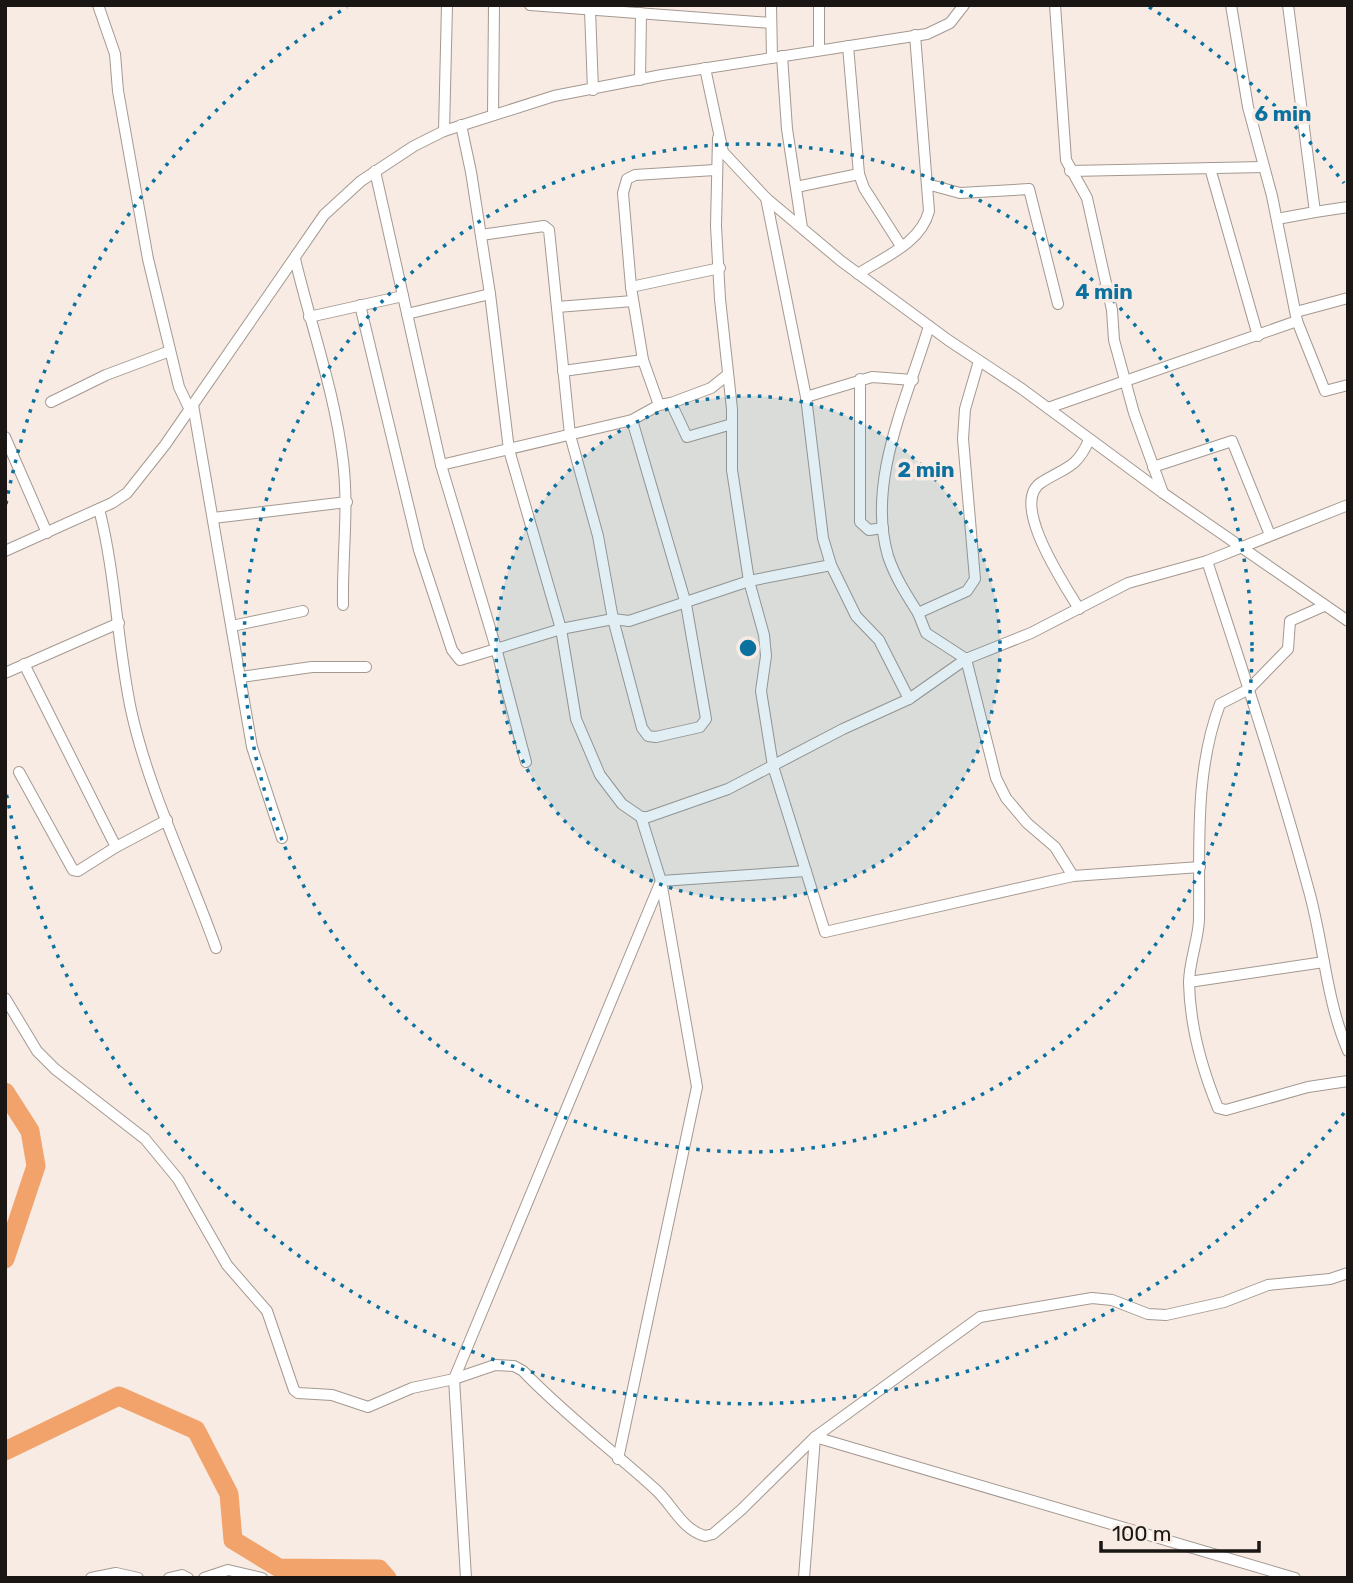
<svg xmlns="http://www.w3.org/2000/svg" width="1353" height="1583" viewBox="0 0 1353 1583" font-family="Rubik,sans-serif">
	<rect width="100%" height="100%" fill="#f7ebe3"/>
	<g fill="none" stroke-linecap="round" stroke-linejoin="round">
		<!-- river -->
		<g stroke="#f1a36b" stroke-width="19">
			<path d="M 5,1092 L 30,1131 L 36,1166 L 5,1259"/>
			<path d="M 5,1451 L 119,1396 L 196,1430 L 229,1494 L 233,1540 L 279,1568 L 379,1569 L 387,1578"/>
		</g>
		<defs>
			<g id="street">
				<path d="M 98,5 L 115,54 L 118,91 L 148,259 L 179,387 L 190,410"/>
				<path d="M 530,5 L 771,23"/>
				<path d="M 771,5 L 772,58"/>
				<path d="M 1055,5 L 1066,160 L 1087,198 L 1112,310 L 1114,340 L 1134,413 L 1163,493"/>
				<path d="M 1231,5 L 1248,107 L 1272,196 L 1297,321 L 1325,391 L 1348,385"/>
				<path d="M 590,10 L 593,90"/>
				<path d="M 848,46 L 859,174 L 864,188 L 901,246"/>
				<path d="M 819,50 L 819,5"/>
				<path d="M 782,56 L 787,129 L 802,228"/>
				<path d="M 705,68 L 723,152 L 766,198 L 841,261 L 948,340 L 1022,389 L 1163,493 L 1348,621"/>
				<path d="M 640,80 L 641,13"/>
				<path d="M 493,115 L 494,5"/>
				<path d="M 461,125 L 471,172 L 490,294 L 509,450 L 561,629 L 576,719 L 600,775 L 622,804 L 641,817 L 648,817 L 728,789 L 843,729 L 909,699 L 966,659 L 1031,633 L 1128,583 L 1207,561 L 1348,505"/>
				<path d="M 444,131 L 447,5"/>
				<path d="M 718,138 L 716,226 L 720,299 L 732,409 L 732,470 L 749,581 L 764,635 L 766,656 L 761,691 L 773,766 L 825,932 L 1073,876 L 1200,867"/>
				<path d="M 1210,168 L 1258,336"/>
				<path d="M 375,171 L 441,465 L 496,648 L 526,762"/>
				<path d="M 1070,171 L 1264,167"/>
				<path d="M 927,184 L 960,193 L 1029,189 L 1058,304"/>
				<path d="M 796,187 L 859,174"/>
				<path d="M 766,198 L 806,397 L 823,538 L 831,565 L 856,616 L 879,640 L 909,699"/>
				<path d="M 1315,212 L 1348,207"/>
				<path d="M 1277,219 L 1315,212 L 1288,5"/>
				<path d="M 481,235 L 544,226 L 549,230 L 570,435 L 598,536 L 613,619 L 642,728 L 648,736 L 656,737 L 700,727 L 706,719 L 686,604 L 632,420"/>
				<path d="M 295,259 C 311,326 335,393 343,461 C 349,509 342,556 343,605"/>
				<path d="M 858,274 C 884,257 921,243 929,211 L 915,35"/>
				<path d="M 631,287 L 623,193 L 627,179 L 635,175 L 715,170"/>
				<path d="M 360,305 L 419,550 L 452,650 L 460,660 L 561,629 L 613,619 L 629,621 L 749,581 L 831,565"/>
				<path d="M 557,307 L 633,301"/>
				<path d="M 1296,312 L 1348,298"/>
				<path d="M 407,314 L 490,294"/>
				<path d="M 309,317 L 403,296"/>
				<path d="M 979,361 L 965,409 L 963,439 L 975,579 L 967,591 L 918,613 L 926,633 L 966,659 L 996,778 L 1006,798 L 1027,823 L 1055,847 L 1073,876"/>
				<path d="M 563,371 L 643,360"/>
				<path d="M 860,379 L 860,522 L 869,530 L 883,528"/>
				<path d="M 806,397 L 872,377 L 913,380"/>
				<path d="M 51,402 L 106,375 L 170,351"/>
				<path d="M 671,403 L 711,388 L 726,376"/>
				<path d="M 193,405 L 252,747 L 282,838"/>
				<path d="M 659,405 L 643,360 L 631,287 L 720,268"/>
				<path d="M 1048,408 L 1297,321"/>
				<path d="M 5,437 L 47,533"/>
				<path d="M 441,465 L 632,420 L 659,405 L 671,403 L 687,437 L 732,424"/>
				<path d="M 1153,467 L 1232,441 L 1270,535"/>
				<path d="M 99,509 C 116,575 117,644 131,710 C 149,792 188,869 216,948"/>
				<path d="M 213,518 L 347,502"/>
				<path d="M 5,551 L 112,503 L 127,493 L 165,445 L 324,215 L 361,181 L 414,146 L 444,131 L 554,96 L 662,75 L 927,34 L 950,23 L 964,5"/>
				<path d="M 1207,561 C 1243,671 1279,780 1309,891 C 1324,945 1326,1000 1348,1051"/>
				<path d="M 1324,606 L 1290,621 L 1288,649 L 1249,689 L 1220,704 C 1194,773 1200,847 1199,920 C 1198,941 1189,962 1189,983 C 1190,1026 1202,1069 1218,1108 L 1226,1110 L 1308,1087 L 1348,1081"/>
				<path d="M 1079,609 C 1065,585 1008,502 1042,482 C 1066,467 1077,468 1089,440"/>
				<path d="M 918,613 C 906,594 895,577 888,556 C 866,481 908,397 929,326"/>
				<path d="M 232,626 L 303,611"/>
				<path d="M 24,664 L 116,847 L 167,820"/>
				<path d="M 5,673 L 119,623"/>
				<path d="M 241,677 L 312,667 L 366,667"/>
				<path d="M 19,772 L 73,870 L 78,871 L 116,847"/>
				<path d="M 1189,982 L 1324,962"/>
				<path d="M 5,998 L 37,1051 L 55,1069 L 145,1139 L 178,1179 L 227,1265 L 267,1311 L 294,1390 L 298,1393 L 332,1395 L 368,1407 L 412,1388 L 454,1379 L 495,1365 L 514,1366 L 523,1371 C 564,1414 611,1449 655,1489 C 672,1504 682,1530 705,1536 L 713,1534 L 741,1510 L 815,1437 L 980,1317 L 1092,1298 L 1112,1300 L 1148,1314 L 1166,1315 L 1224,1302 L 1268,1285 L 1330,1279 L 1348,1273"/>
				<path d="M 618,1459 L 697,1087 L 661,881 L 641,817"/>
				<path d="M 91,1578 L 116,1573 L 138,1578"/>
				<path d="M 169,1578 L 182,1575 L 188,1578"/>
				<path d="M 204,1578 L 228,1570 L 262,1578"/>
				<path d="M 466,1578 L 454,1379 L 661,881 L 806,871"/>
				<path d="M 804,1578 L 815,1437 L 1295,1578"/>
			</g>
		</defs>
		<!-- street casing -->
		<use href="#street" stroke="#a49991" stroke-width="12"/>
		<!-- street -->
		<use href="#street" stroke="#fff" stroke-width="10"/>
	</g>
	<!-- distance rings -->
	<circle cx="748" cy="648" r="252" fill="#0c719e" fill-opacity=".12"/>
	<g fill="none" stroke="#0c719e" stroke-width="3.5" stroke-dasharray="3.5 7">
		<circle cx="748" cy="648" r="252"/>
		<circle cx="748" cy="648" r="504"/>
		<path d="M1344 1113A756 756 0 0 1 6 792M6 504A756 756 0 0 1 347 7M1149 7A756 756 0 0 1 1344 183"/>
	</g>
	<circle cx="748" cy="648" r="10" fill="#0c719e" stroke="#f7ebe3" stroke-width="3.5"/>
	<g font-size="21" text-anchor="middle" font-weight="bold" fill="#0c719e" stroke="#f7ebe3" stroke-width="7" stroke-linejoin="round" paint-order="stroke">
		<text x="1283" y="121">6 min</text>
		<text x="1104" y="299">4 min</text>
		<text x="926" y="477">2 min</text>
	</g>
	<!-- border -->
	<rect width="1353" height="1583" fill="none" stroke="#1a1613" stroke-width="14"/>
	<!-- scale -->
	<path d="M1101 1541v10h158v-10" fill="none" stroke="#1a1613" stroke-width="3.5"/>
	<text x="1112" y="1541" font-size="21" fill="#1a1613" stroke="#f7ebe3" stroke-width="5" paint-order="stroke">100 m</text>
</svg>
